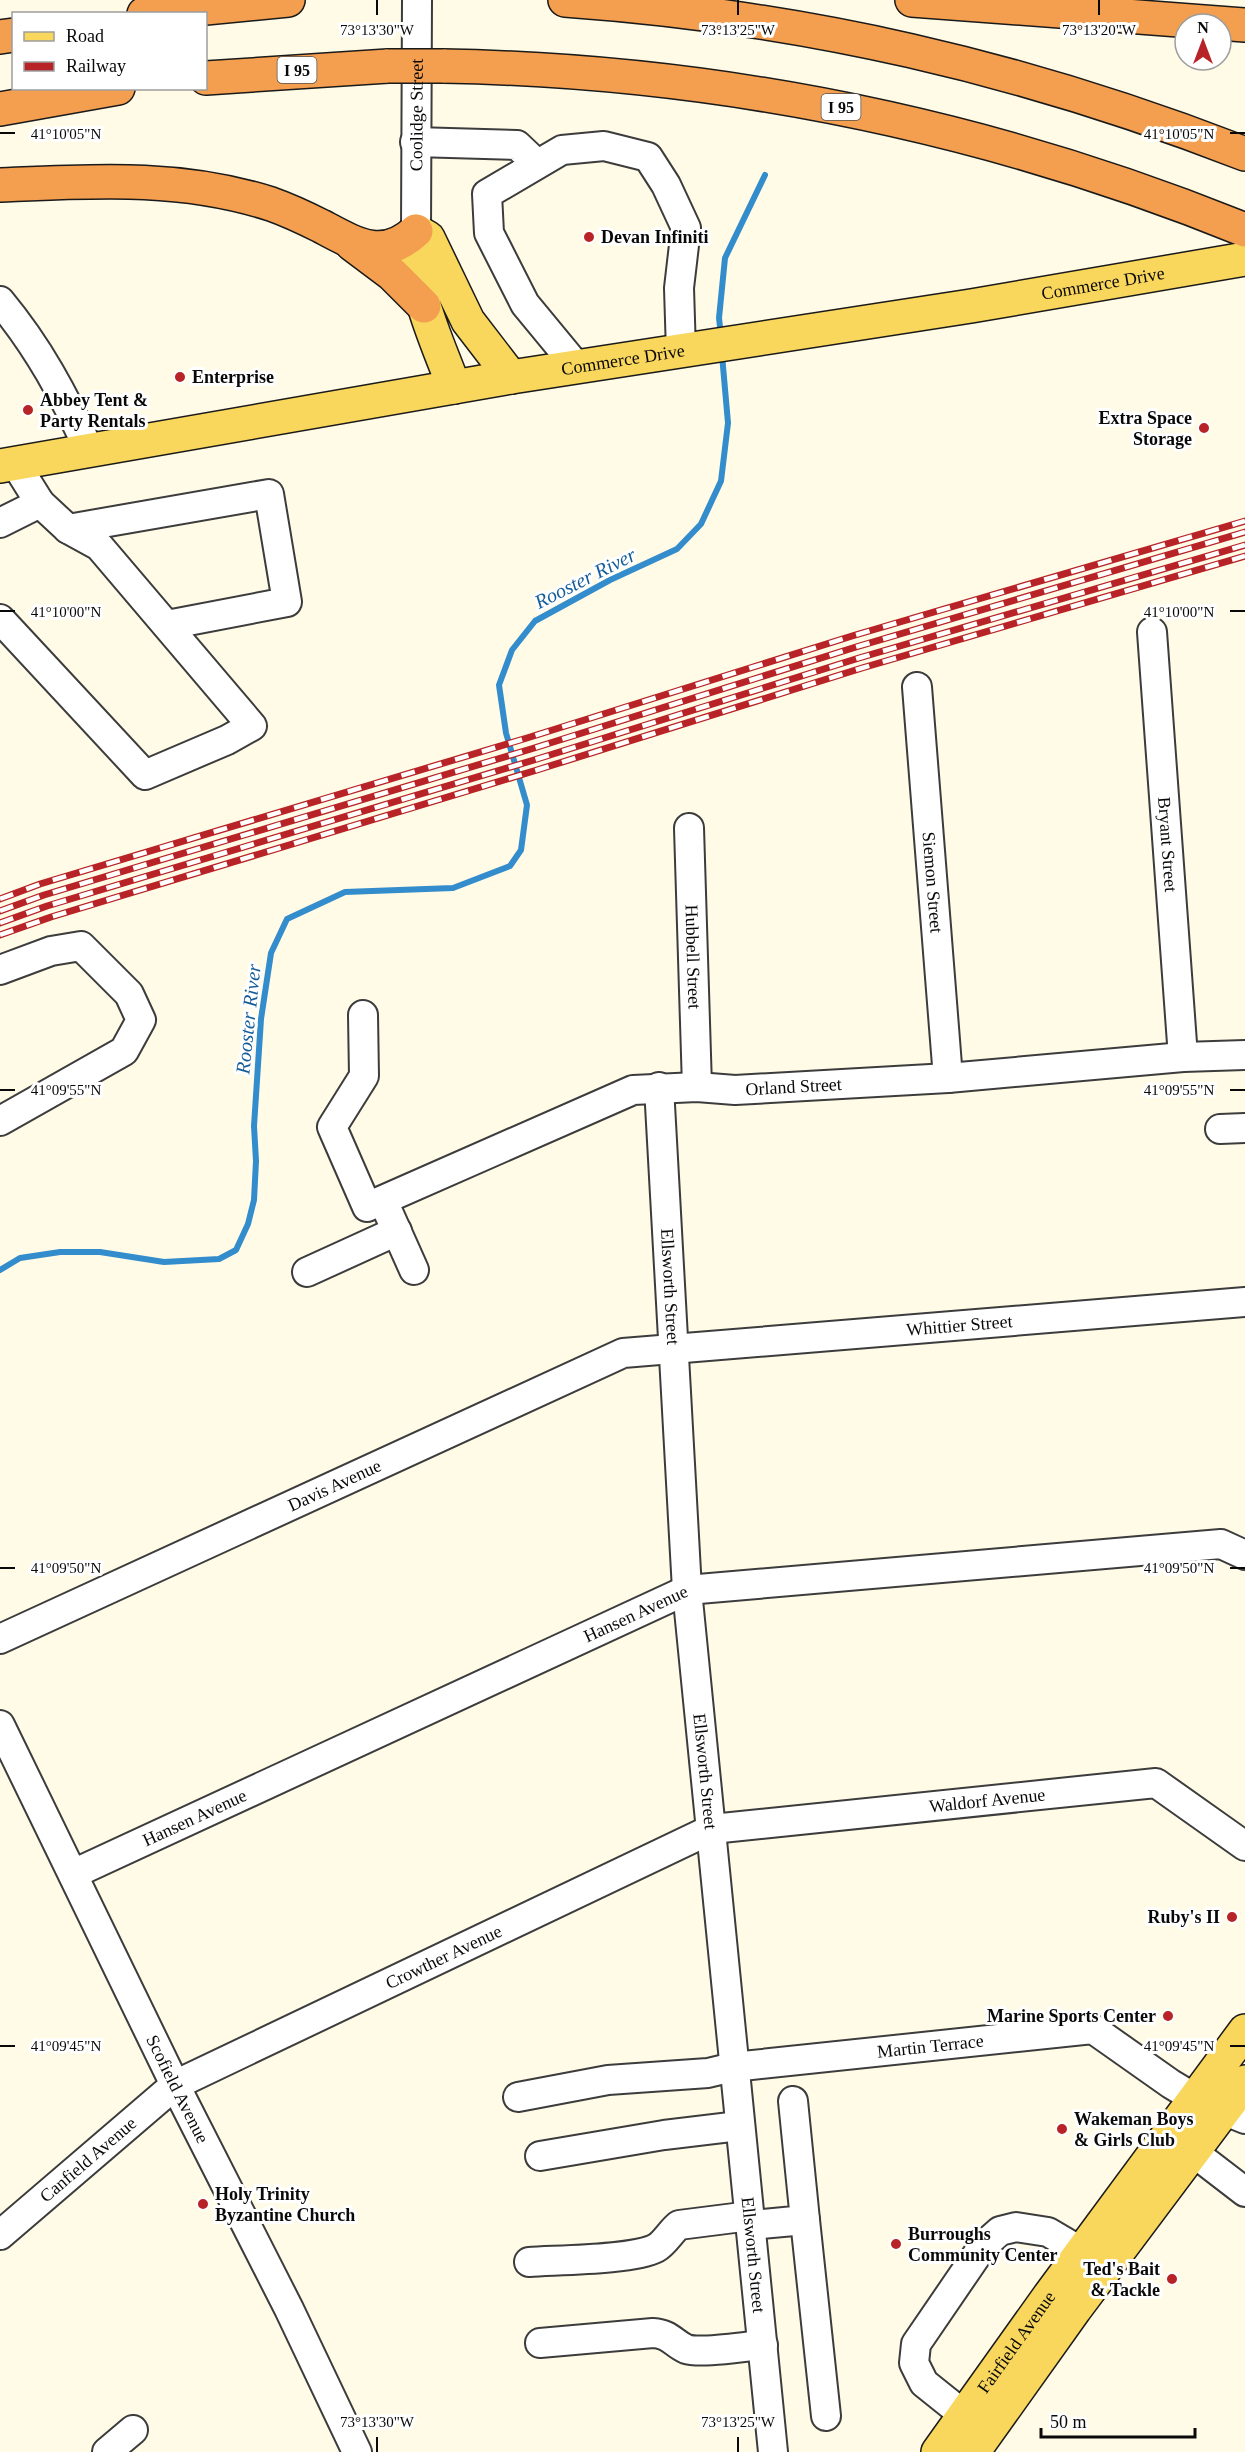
<svg xmlns="http://www.w3.org/2000/svg" width="1245" height="2452" viewBox="0 0 1245 2452" font-family="Georgia,serif">
	<rect width="100%" height="100%" fill="#fffbe6"/>
	<g fill="none" stroke-linecap="round" stroke-linejoin="round">
		<!-- stream -->
		<g stroke="#338ccc" stroke-width="6">
			<path d="M 721,336 L 719,318 L 725,258 L 765,175"/>
			<path d="M 0,1270 L 20,1258 L 60,1252 L 100,1252 L 164,1262 L 219,1259 L 236,1250 L 248,1224 L 254,1200 L 256,1161 L 254,1126 L 261,1019 L 271,953 L 287,919 L 345,892 L 453,888 L 510,866 L 521,850 L 527,805 L 506,733 L 499,685 L 512,650 L 535,621 L 610,580 L 677,549 L 701,524 L 721,481 L 728,423 L 722,355"/>
		</g>
		<defs>
			<g id="minor">
				<path d="M 415,142 L 517,145 L 537,164"/>
				<path id="s1" d="M 416,231 L 417,0"/>
				<path d="M 0,301 C 39,348 64,395 89,450"/>
				<path d="M 577,367 L 525,304 L 489,233 L 487,194 L 562,150 L 604,146 L 648,157 L 666,185 L 686,228 L 679,288 L 681,352"/>
				<path d="M 0,523 L 40,503 L 15,463"/>
				<path d="M 68,529 L 269,494 L 287,602 L 167,625"/>
				<path d="M 0,619 L 145,775 L 227,740 L 252,726 L 99,546 L 68,529 L 40,503"/>
				<path id="s2" d="M 1152,632 L 1183,1057"/>
				<path id="s3" d="M 917,687 L 948,1078"/>
				<path id="s4" d="M 689,828 L 697,1087"/>
				<path d="M 0,970 L 51,951 L 81,946 L 129,994 L 141,1020 L 124,1051 L 0,1121"/>
				<path id="s5" d="M 363,1015 L 364,1076 L 332,1127 L 367,1207 L 633,1090 L 697,1087 L 735,1090 L 948,1078 L 1183,1057 L 1245,1055"/>
				<path id="s6" d="M 659,1087 L 687,1590 L 773,2452"/>
				<path d="M 1220,1129 L 1245,1128"/>
				<path d="M 389,1214 L 414,1270"/>
				<path d="M 307,1272 L 397,1231"/>
				<path id="s7" d="M 0,1639 L 623,1353 L 1245,1302"/>
				<path id="s8" d="M 0,1725 L 175,2085 L 289,2309 L 357,2452"/>
				<path id="s9" d="M 73,1874 L 687,1590 L 1221,1544 L 1245,1555"/>
				<path id="s10" d="M 518,2097 L 608,2080 L 708,2073 L 733,2067 L 1093,2029 L 1171,2084 L 1196,2099 L 1245,2119"/>
				<path d="M 1193,2152 L 1245,2192"/>
				<path d="M 540,2156 L 664,2135 L 739,2126"/>
				<path d="M 805,2220 L 826,2416"/>
				<path d="M 751,2225 L 805,2220 L 793,2101"/>
				<path id="s11" d="M 0,2235 L 175,2085 L 712,1829 L 1156,1783 L 1245,1846"/>
				<path d="M 529,2262 C 557,2260 634,2260 656,2248 C 665,2243 671,2231 679,2225 L 750,2216"/>
				<path d="M 540,2343 L 653,2333 C 670,2334 673,2343 686,2349 C 701,2354 746,2346 763,2345"/>
				<path d="M 964,2415 L 924,2383 L 914,2363 L 916,2344 L 983,2246 L 1000,2231 L 1016,2227 L 1048,2232 L 1082,2252"/>
				<path d="M 107,2452 L 133,2430"/>
			</g>
			<g id="major">
				<path d="M 454,387 C 436,338 409,285 416,231 L 428,238 L 468,321 L 511,377"/>
				<path id="s12" d="M 0,466 L 511,377 L 971,306 L 1245,259"/>
				<path id="s13" d="M 938,2452 L 1050,2295 L 1245,2031"/>
				<path d="M 973,2452 L 1075,2309 L 1245,2082"/>
			</g>
			<g id="highway">
				<path d="M 565,0 C 804,17 1021,67 1245,154"/>
				<path d="M 912,0 L 1245,25"/>
				<path d="M 144,14 L 288,0"/>
				<path d="M 0,37 L 14,35"/>
				<path d="M 443,66 C 719,71 989,126 1245,230"/>
				<path d="M 206,78 L 388,66"/>
				<path d="M 0,109 L 118,88"/>
				<path d="M 0,185 C 93,181 181,175 271,204 C 288,210 305,218 321,226 C 355,244 383,262 416,231"/>
				<path d="M 352,244 L 392,274 L 424,306"/>
			</g>
		</defs>
		<!-- minor casing -->
		<use href="#minor" stroke="#3c3c3c" stroke-width="32"/>
		<!-- major casing -->
		<use href="#major" stroke="#1a1a1a" stroke-width="36"/>
		<!-- highway casing -->
		<use href="#highway" stroke="#1a1a1a" stroke-width="36"/>
		<!-- minor -->
		<use href="#minor" stroke="#fff" stroke-width="28"/>
		<!-- major -->
		<use href="#major" stroke="#f9d65c" stroke-width="33"/>
		<!-- highway -->
		<use href="#highway" stroke="#f49e4f" stroke-width="33"/>
		<defs>
			<g id="rail">
				<path d="M 0,899 L 40,884 L 527,738 L 852,636 L 1245,521"/>
				<path d="M 0,911 L 44,895 L 531,749 L 856,647 L 1245,532"/>
				<path d="M 0,923 L 47,906 L 534,760 L 859,658 L 1245,545"/>
				<path d="M 0,935 L 51,917 L 537,770 L 862,668 L 1245,556"/>
			</g>
		</defs>
		<!-- rail casing -->
		<use href="#rail" stroke="#b82327" stroke-width="7"/>
		<!-- rail -->
		<use href="#rail" stroke="#fff" stroke-width="4.5" stroke-dasharray="14" stroke-linecap="butt"/>
		<defs>
			<path id="highway-bridge" d="M 388,66 L 443,66"/>
		</defs>
		<!-- highway-bridge casing -->
		<use href="#highway-bridge" stroke="#1a1a1a" stroke-width="36" stroke-linecap="butt"/>
		<!-- highway-bridge -->
		<use href="#highway-bridge" stroke="#f49e4f" stroke-width="33"/>
	</g>
	<!-- ticks -->
	<path fill="none" stroke="#090909" stroke-width="2" d="M 377,0 L 377,15M 738,0 L 738,15M 1099,0 L 1099,15M 0,133 L 15,133M 1230,133 L 1245,133M 0,611 L 15,611M 1230,611 L 1245,611M 0,1090 L 15,1090M 1230,1090 L 1245,1090M 0,1568 L 15,1568M 1230,1568 L 1245,1568M 0,2046 L 15,2046M 1230,2046 L 1245,2046M 377,2437 L 377,2452M 738,2437 L 738,2452"/>
	<!-- markers -->
	<g fill="#b82327" stroke="#fff" stroke-width="2">
		<circle cx="589" cy="237" r="6"/>
		<circle cx="180" cy="377" r="6"/>
		<circle cx="28" cy="410" r="6"/>
		<circle cx="1204" cy="428" r="6"/>
		<circle cx="1232" cy="1917" r="6"/>
		<circle cx="1168" cy="2016" r="6"/>
		<circle cx="1062" cy="2129" r="6"/>
		<circle cx="203" cy="2204" r="6"/>
		<circle cx="896" cy="2244" r="6"/>
		<circle cx="1172" cy="2279" r="6"/>
	</g>
	<g text-anchor="middle" stroke-width="6" stroke-linejoin="round" paint-order="stroke">
		<!-- shield labels -->
		<g fill="#fff" stroke="#535353" stroke-width="1.5">
			<rect x="277.5" y="57" width="39" height="26" rx="4.5"/>
			<rect x="821.5" y="94" width="39" height="26" rx="4.5"/>
		</g>
		<g font-size="16" font-weight="bold" fill="#090909">
			<text x="297" y="76">I 95</text>
			<text x="841" y="113">I 95</text>
		</g>
		<!-- street labels -->
		<g font-size="18" fill="#090909" stroke="#fff">
			<text dy="6" stroke="none"><textPath href="#s1" startOffset="116">Coolidge Street</textPath></text>
			<text dy="6" stroke="none"><textPath href="#s12" startOffset="1118">Commerce Drive</textPath></text>
			<text dy="6" stroke="none"><textPath href="#s12" startOffset="632">Commerce Drive</textPath></text>
			<text dy="6" stroke="none"><textPath href="#s2" startOffset="213">Bryant Street</textPath></text>
			<text dy="6" stroke="none"><textPath href="#s3" startOffset="196">Siemon Street</textPath></text>
			<text dy="6" stroke="none"><textPath href="#s4" startOffset="129">Hubbell Street</textPath></text>
			<text dy="6" stroke="none"><textPath href="#s5" startOffset="660">Orland Street</textPath></text>
			<text dy="6" stroke="none"><textPath href="#s6" startOffset="200">Ellsworth Street</textPath></text>
			<text dy="6" stroke="none"><textPath href="#s7" startOffset="1023">Whittier Street</textPath></text>
			<text dy="6" stroke="none"><textPath href="#s7" startOffset="368">Davis Avenue</textPath></text>
			<text dy="6" stroke="none"><textPath href="#s9" startOffset="620">Hansen Avenue</textPath></text>
			<text dy="6" stroke="none"><textPath href="#s6" startOffset="686">Ellsworth Street</textPath></text>
			<text dy="6" stroke="none"><textPath href="#s11" startOffset="1102">Waldorf Avenue</textPath></text>
			<text dy="6" stroke="none"><textPath href="#s9" startOffset="134">Hansen Avenue</textPath></text>
			<text dy="6" stroke="none"><textPath href="#s11" startOffset="528">Crowther Avenue</textPath></text>
			<text dy="6" stroke="none"><textPath href="#s10" startOffset="416">Martin Terrace</textPath></text>
			<text dy="6" stroke="none"><textPath href="#s8" startOffset="405">Scofield Avenue</textPath></text>
			<text dy="6" stroke="none"><textPath href="#s11" startOffset="116">Canfield Avenue</textPath></text>
			<text dy="6" stroke="none"><textPath href="#s6" startOffset="1172">Ellsworth Street</textPath></text>
			<text dy="6" stroke="none"><textPath href="#s13" startOffset="135">Fairfield Avenue</textPath></text>
		</g>
		<!-- poi labels -->
		<g font-size="18" font-weight="bold" fill="#090909" stroke="#fff" text-anchor="start">
			<text x="601" y="243">Devan Infiniti</text>
			<text x="192" y="383">Enterprise</text>
			<text x="40" y="406">Abbey Tent &amp;<tspan x="40" dy="21">Party Rentals</tspan></text>
			<text x="1192" y="424" text-anchor="end">Extra Space<tspan x="1192" dy="21">Storage</tspan></text>
			<text x="1220" y="1923" text-anchor="end">Ruby's II</text>
			<text x="1156" y="2022" text-anchor="end">Marine Sports Center</text>
			<text x="1074" y="2125">Wakeman Boys<tspan x="1074" dy="21">&amp; Girls Club</tspan></text>
			<text x="215" y="2200">Holy Trinity<tspan x="215" dy="21">Byzantine Church</tspan></text>
			<text x="908" y="2240">Burroughs<tspan x="908" dy="21">Community Center</tspan></text>
			<text x="1160" y="2275" text-anchor="end">Ted's Bait<tspan x="1160" dy="21">&amp; Tackle</tspan></text>
		</g>
		<!-- water labels -->
		<g font-size="20" font-style="italic" fill="#155d99" stroke="#fff">
			<text transform="translate(585 578) rotate(-27)" y="7">Rooster River</text>
			<text transform="translate(248 1019) rotate(-84)" y="7">Rooster River</text>
		</g>
	</g>
	<g font-size="15" text-anchor="middle" fill="#090909" stroke="#fff" stroke-width="6" stroke-linejoin="round" paint-order="stroke">
		<text x="377" y="35">73°13'30"W</text>
		<text x="738" y="35">73°13'25"W</text>
		<text x="1099" y="35">73°13'20"W</text>
		<text x="66" y="139">41°10'05"N</text>
		<text x="1179" y="139">41°10'05"N</text>
		<text x="66" y="617">41°10'00"N</text>
		<text x="1179" y="617">41°10'00"N</text>
		<text x="66" y="1095">41°09'55"N</text>
		<text x="1179" y="1095">41°09'55"N</text>
		<text x="66" y="1573">41°09'50"N</text>
		<text x="1179" y="1573">41°09'50"N</text>
		<text x="66" y="2051">41°09'45"N</text>
		<text x="1179" y="2051">41°09'45"N</text>
		<text x="377" y="2427">73°13'30"W</text>
		<text x="738" y="2427">73°13'25"W</text>
	</g>
	<!-- legend -->
	<rect x="12" y="12" width="195" height="78" fill="#ffffff" stroke="#9d9d9d" stroke-width="1.5"/>
	<rect x="24" y="32" width="30" height="9" fill="#f9d65c" stroke="#9d9d9d" stroke-width="1.5"/>
	<text x="66" y="42" font-size="18" fill="#090909">Road</text>
	<rect x="24" y="62" width="30" height="9" fill="#b82327" stroke="#9d9d9d" stroke-width="1.5"/>
	<text x="66" y="72" font-size="18" fill="#090909">Railway</text>
	<!-- north arrow -->
	<g transform="translate(1203 42)"><circle r="28" fill="#ffffff" stroke="#9d9d9d" stroke-width="1.5"/>
	<path d="M0-4.5L10 22L0 15L-10 22Z" fill="#b82327"/>
	<text y="-9" font-size="16" font-weight="bold" text-anchor="middle" fill="#090909">N</text>
	</g>
	<!-- scale -->
	<path d="M1041 2428v9h154v-9" fill="none" stroke="#090909" stroke-width="3"/>
	<text x="1050" y="2428" font-size="18" fill="#090909" stroke="#ffffff" stroke-width="4.5" paint-order="stroke">50 m</text>
</svg>
